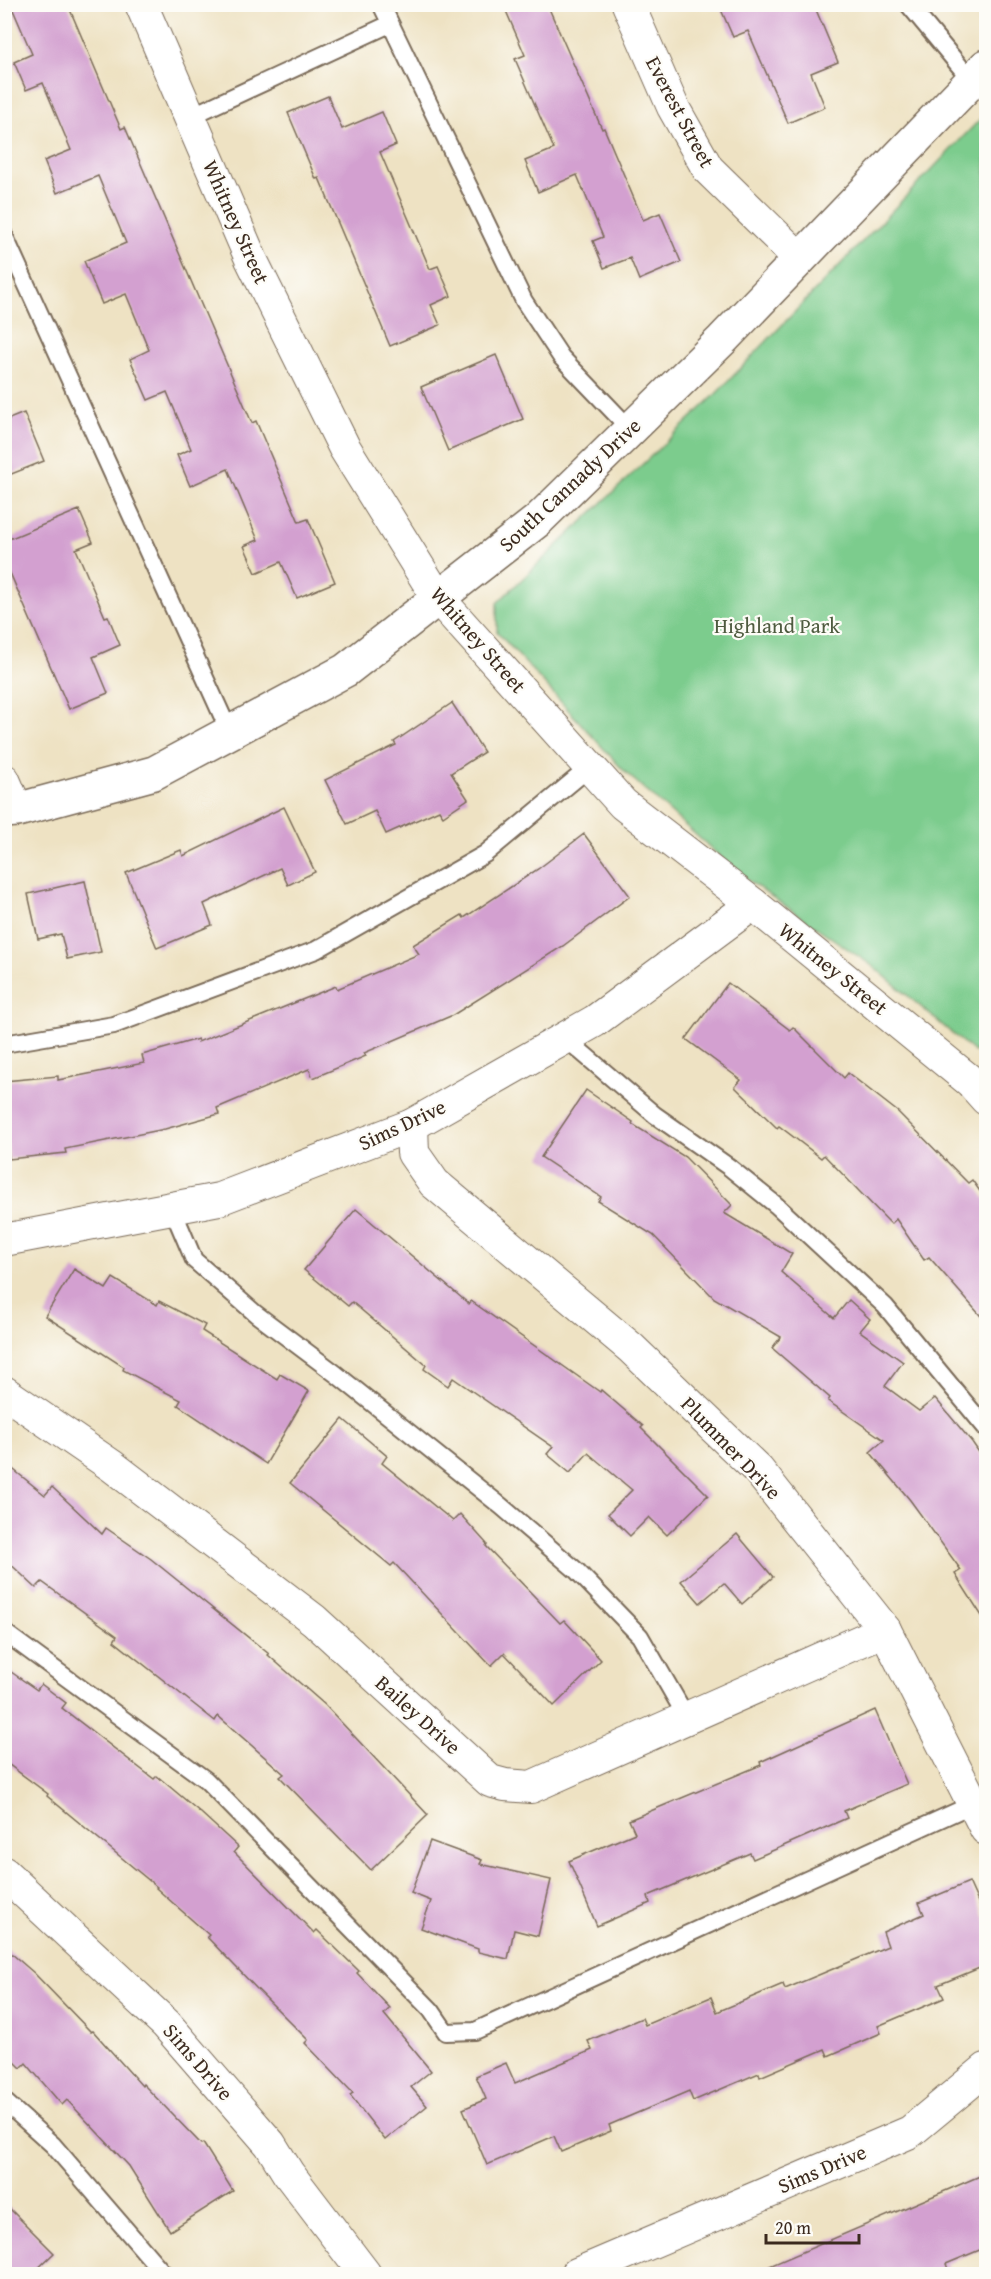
<svg xmlns="http://www.w3.org/2000/svg" width="991" height="2279" viewBox="0 0 991 2279" font-family="'Gentium Book Plus',serif">
	<rect width="100%" height="100%" fill="#fdfcf7"/>
	<filter id="ink" filterUnits="userSpaceOnUse"><feTurbulence type="fractalNoise" baseFrequency=".0167" numOctaves="2"/><feDisplacementMap in="SourceGraphic" scale="12" xChannelSelector="R" yChannelSelector="G"/><feConvolveMatrix kernelMatrix="1 2 1 2 8 2 1 2 1" color-interpolation-filters="sRGB"/></filter>
	<filter id="wash" filterUnits="userSpaceOnUse"><feTurbulence type="fractalNoise" baseFrequency=".008" numOctaves="4" result="noise"/><feDisplacementMap in="SourceGraphic" scale="24" xChannelSelector="R" yChannelSelector="G"/><feGaussianBlur stdDeviation="1.35" result="paint"/><feColorMatrix in="noise" values="0 0 0 0 0 0 0 0 0 0 0 0 0 0 0 0 0 1.4 0 .05"/><feComposite in="paint" operator="in"/></filter>
	<g filter="url(#wash)">
		<rect width="100%" height="100%" fill="#eee2c3"/>
		<!-- green -->
		<path fill="#7bcc8d" stroke="#5b7b56" stroke-width="1.5" d="M 986,113 L 986,1047 L 974,1052 L 874,967 L 743,877 L 624,771 L 497,632 L 497,603 L 712,398 Z"/>
		<g id="blocks">
			<!-- building -->
			<g fill="#d3a0d0">
				<path d="M 503,4 L 547,4 L 602,129 L 604,128 L 643,220 L 660,213 L 681,262 L 639,280 L 630,258 L 604,268 L 593,241 L 603,237 L 577,175 L 538,192 L 525,161 L 554,149 L 515,59 L 525,55 Z"/>
				<path d="M 11,5 L 68,5 L 121,129 L 125,127 L 252,423 L 256,421 L 299,522 L 308,519 L 335,582 L 297,598 L 281,562 L 256,573 L 244,546 L 258,540 L 228,469 L 190,486 L 177,455 L 191,449 L 167,392 L 148,400 L 130,359 L 149,350 L 126,294 L 102,304 L 84,261 L 126,243 L 98,176 L 57,193 L 44,161 L 71,150 L 43,83 L 26,90 L 14,62 L 32,54 Z"/>
				<path d="M 719,5 L 814,5 L 838,62 L 811,73 L 825,107 L 788,123 L 748,31 L 733,37 Z"/>
				<path d="M 328,96 L 342,129 L 382,112 L 396,145 L 380,152 L 430,269 L 438,266 L 451,296 L 431,305 L 440,325 L 390,346 L 319,178 L 316,179 L 288,113 Z"/>
				<path d="M 496,355 L 523,419 L 448,451 L 421,387 Z"/>
				<path d="M 24,413 L 44,461 L 4,477 L 4,421 Z"/>
				<path d="M 79,510 L 93,542 L 76,549 L 105,617 L 108,616 L 120,645 L 93,657 L 108,693 L 69,709 L 4,559 L 4,541 Z"/>
				<path d="M 452,703 L 484,752 L 451,773 L 468,799 L 443,816 L 439,810 L 386,834 L 375,811 L 347,824 L 325,780 L 396,745 L 394,742 Z"/>
				<path d="M 284,807 L 315,872 L 288,885 L 280,868 L 204,904 L 212,925 L 157,948 L 126,873 L 181,850 L 183,856 Z"/>
				<path d="M 584,834 L 630,896 L 563,946 L 453,1015 L 364,1053 L 366,1056 L 313,1078 L 309,1069 L 217,1108 L 219,1114 L 165,1129 L 65,1149 L 66,1153 L 9,1159 L 4,1115 L 4,1081 L 58,1076 L 58,1080 L 144,1063 L 142,1055 L 198,1039 L 198,1042 L 336,986 L 337,989 L 419,954 L 413,945 L 462,915 L 464,918 L 538,869 Z"/>
				<path d="M 85,881 L 101,952 L 67,959 L 61,934 L 38,939 L 28,894 Z"/>
				<path d="M 728,983 L 790,1030 L 793,1027 L 844,1078 L 848,1073 L 898,1112 L 968,1183 L 972,1180 L 987,1201 L 987,1323 L 929,1257 L 924,1260 L 896,1219 L 891,1224 L 824,1155 L 821,1158 L 779,1126 L 777,1128 L 735,1087 L 741,1080 L 686,1039 Z"/>
				<path d="M 586,1090 L 633,1122 L 632,1124 L 685,1157 L 732,1205 L 724,1213 L 792,1254 L 781,1272 L 834,1318 L 849,1300 L 870,1319 L 860,1331 L 903,1362 L 885,1386 L 919,1411 L 935,1398 L 972,1442 L 987,1464 L 987,1624 L 955,1574 L 961,1570 L 910,1500 L 870,1452 L 884,1440 L 828,1401 L 830,1398 L 772,1348 L 781,1337 L 714,1298 L 653,1235 L 598,1201 L 601,1197 L 541,1157 Z"/>
				<path d="M 356,1209 L 469,1304 L 471,1301 L 600,1392 L 601,1390 L 643,1426 L 641,1428 L 708,1495 L 667,1535 L 649,1517 L 630,1536 L 608,1514 L 632,1490 L 588,1453 L 570,1473 L 547,1454 L 553,1447 L 453,1378 L 448,1386 L 424,1369 L 426,1365 L 352,1302 L 348,1306 L 304,1270 Z"/>
				<path d="M 74,1269 L 106,1289 L 113,1278 L 157,1305 L 159,1301 L 205,1325 L 202,1331 L 277,1379 L 280,1374 L 309,1391 L 266,1464 L 178,1405 L 181,1400 L 123,1370 L 124,1367 L 45,1316 Z"/>
				<path d="M 343,1419 L 387,1456 L 382,1463 L 453,1521 L 460,1514 L 487,1544 L 486,1546 L 560,1623 L 564,1620 L 601,1660 L 554,1706 L 504,1653 L 491,1666 L 394,1563 L 391,1566 L 290,1483 Z"/>
				<path d="M 4,1462 L 45,1495 L 52,1487 L 102,1534 L 106,1528 L 151,1559 L 269,1654 L 268,1655 L 325,1705 L 428,1815 L 371,1870 L 280,1777 L 284,1774 L 218,1716 L 215,1721 L 114,1641 L 117,1636 L 42,1582 L 36,1588 L 4,1558 Z"/>
				<path d="M 737,1534 L 773,1577 L 742,1604 L 724,1583 L 700,1603 L 681,1581 Z"/>
				<path d="M 4,1667 L 37,1690 L 41,1684 L 66,1703 L 62,1708 L 154,1779 L 157,1776 L 201,1813 L 238,1847 L 234,1852 L 314,1933 L 317,1930 L 359,1971 L 357,1973 L 390,2008 L 384,2014 L 431,2071 L 411,2087 L 427,2106 L 385,2140 L 350,2095 L 353,2093 L 305,2043 L 308,2040 L 258,1990 L 207,1937 L 209,1935 L 156,1888 L 157,1887 L 47,1796 L 48,1794 L 4,1761 Z"/>
				<path d="M 875,1710 L 907,1784 L 844,1811 L 847,1818 L 781,1847 L 753,1859 L 750,1853 L 648,1896 L 650,1903 L 597,1926 L 569,1861 L 635,1833 L 629,1820 L 761,1765 L 760,1762 Z"/>
				<path d="M 430,1841 L 482,1860 L 480,1864 L 551,1880 L 538,1936 L 514,1930 L 508,1959 L 478,1952 L 478,1949 L 421,1928 L 431,1901 L 411,1893 Z"/>
				<path d="M 969,1882 L 987,1922 L 987,1965 L 938,1985 L 944,1998 L 878,2026 L 881,2033 L 828,2056 L 825,2049 L 760,2077 L 759,2073 L 693,2101 L 689,2091 L 609,2125 L 611,2131 L 561,2152 L 554,2136 L 487,2165 L 463,2109 L 486,2099 L 476,2076 L 506,2063 L 515,2083 L 592,2050 L 588,2041 L 642,2018 L 645,2025 L 711,1997 L 717,2012 L 783,1984 L 785,1989 L 888,1946 L 883,1932 L 924,1914 L 919,1903 Z"/>
				<path d="M 4,1947 L 34,1973 L 91,2032 L 93,2031 L 142,2086 L 143,2084 L 201,2144 L 203,2143 L 233,2191 L 170,2231 L 129,2166 L 67,2100 L 62,2105 L 26,2063 L 21,2068 L 4,2051 Z"/>
				<path d="M 987,2173 L 987,2247 L 946,2264 L 950,2274 L 751,2274 Z"/>
				<path d="M 4,2203 L 54,2253 L 32,2274 L 4,2274 Z"/>
			</g>
		</g>
	</g>
	<g filter="url(#ink)">
		<use href="#blocks" fill-opacity="0" stroke="#7a6a58" stroke-width="1.5"/>
		<g fill="none" stroke-linecap="round" stroke-linejoin="round">
			<defs>
				<g id="service">
					<path d="M 381,4 L 524,301 L 561,357 L 631,430"/>
					<path d="M 908,4 L 972,81"/>
					<path d="M 189,117 L 390,24"/>
					<path d="M 4,235 L 230,733"/>
					<path d="M 565,1038 L 655,1115 L 729,1167 L 776,1205 L 885,1306 L 986,1428"/>
					<path d="M 4,1044 L 114,1025 L 316,950 L 485,854 L 590,767"/>
					<path d="M 172,1208 L 194,1260 L 256,1314 L 336,1374 L 501,1506 L 577,1571 L 640,1636 L 687,1718"/>
					<path d="M 4,1632 L 206,1780 L 431,2010 L 446,2032 L 475,2031 L 973,1804"/>
					<path d="M 4,2101 L 53,2145 L 164,2274"/>
				</g>
				<g id="minor">
					<path d="M 141,4 L 251,259 L 344,447 L 438,598 L 623,804 L 753,904 L 970,1081 L 986,1099"/>
					<path d="M 628,4 L 673,107 L 708,169 L 800,259"/>
					<path d="M 4,780 L 17,810"/>
					<path d="M 412,1125 L 413,1153 L 434,1183 L 631,1348 L 758,1470 L 885,1630 L 986,1829"/>
					<path d="M 4,1240 L 219,1199 L 412,1125 L 595,1021 L 753,904"/>
					<path d="M 4,1392 L 112,1466 L 314,1620 L 490,1781 L 505,1785 L 531,1787 L 885,1630"/>
					<path d="M 4,1873 L 166,2024 L 270,2144 L 288,2173 L 365,2274"/>
					<path d="M 577,2274 L 910,2132 L 986,2069"/>
				</g>
				<path id="tertiary" d="M 4,811 L 17,810 L 154,773 L 346,670 L 537,521 L 722,340 L 986,66"/>
			</defs>
			<!-- service casing -->
			<use href="#service" stroke="#7a6a58" stroke-width="20"/>
			<!-- minor casing -->
			<use href="#minor" stroke="#7a6a58" stroke-width="34"/>
			<!-- tertiary casing -->
			<use href="#tertiary" stroke="#7a6a58" stroke-width="36"/>
			<!-- service -->
			<use href="#service" stroke="#fff" stroke-width="16"/>
			<!-- minor -->
			<use href="#minor" stroke="#fff" stroke-width="32"/>
			<!-- tertiary -->
			<use href="#tertiary" stroke="#fff" stroke-width="33"/>
		</g>
	</g>
	<g text-anchor="middle" stroke-width="4.5" stroke-linejoin="round" paint-order="stroke">
		<!-- street labels -->
		<g font-size="21" fill="#3b2a1e" stroke="#fdfcf7">
			<text transform="translate(680 112) rotate(62)" y="7">Everest Street</text>
			<text transform="translate(236 222) rotate(66)" y="7">Whitney Street</text>
			<text transform="translate(570 485) rotate(-43)" y="7">South Cannady Drive</text>
			<text transform="translate(478 640) rotate(49)" y="7">Whitney Street</text>
			<text transform="translate(833 969) rotate(39)" y="7">Whitney Street</text>
			<text transform="translate(402 1125) rotate(-25)" y="7">Sims Drive</text>
			<text transform="translate(731 1448) rotate(46)" y="7">Plummer Drive</text>
			<text transform="translate(418 1715) rotate(42)" y="7">Bailey Drive</text>
			<text transform="translate(198 2062) rotate(49)" y="7">Sims Drive</text>
			<text transform="translate(822 2169) rotate(-23)" y="7">Sims Drive</text>
		</g>
		<!-- park labels -->
		<g font-size="21" fill="#4e5b3f" stroke="#fdfcf7">
			<text x="777" y="633">Highland Park</text>
		</g>
	</g>
	<!-- margin -->
	<rect width="991" height="2279" fill="none" stroke="#fdfcf7" stroke-width="24"/>
	<!-- scale -->
	<path d="M766 2234v9h93v-9" fill="none" stroke="#3b2a1e" stroke-width="3"/>
	<text x="775" y="2234" font-size="18" fill="#3b2a1e" stroke="#fdfcf7" stroke-width="4.5" paint-order="stroke">20 m</text>
</svg>
